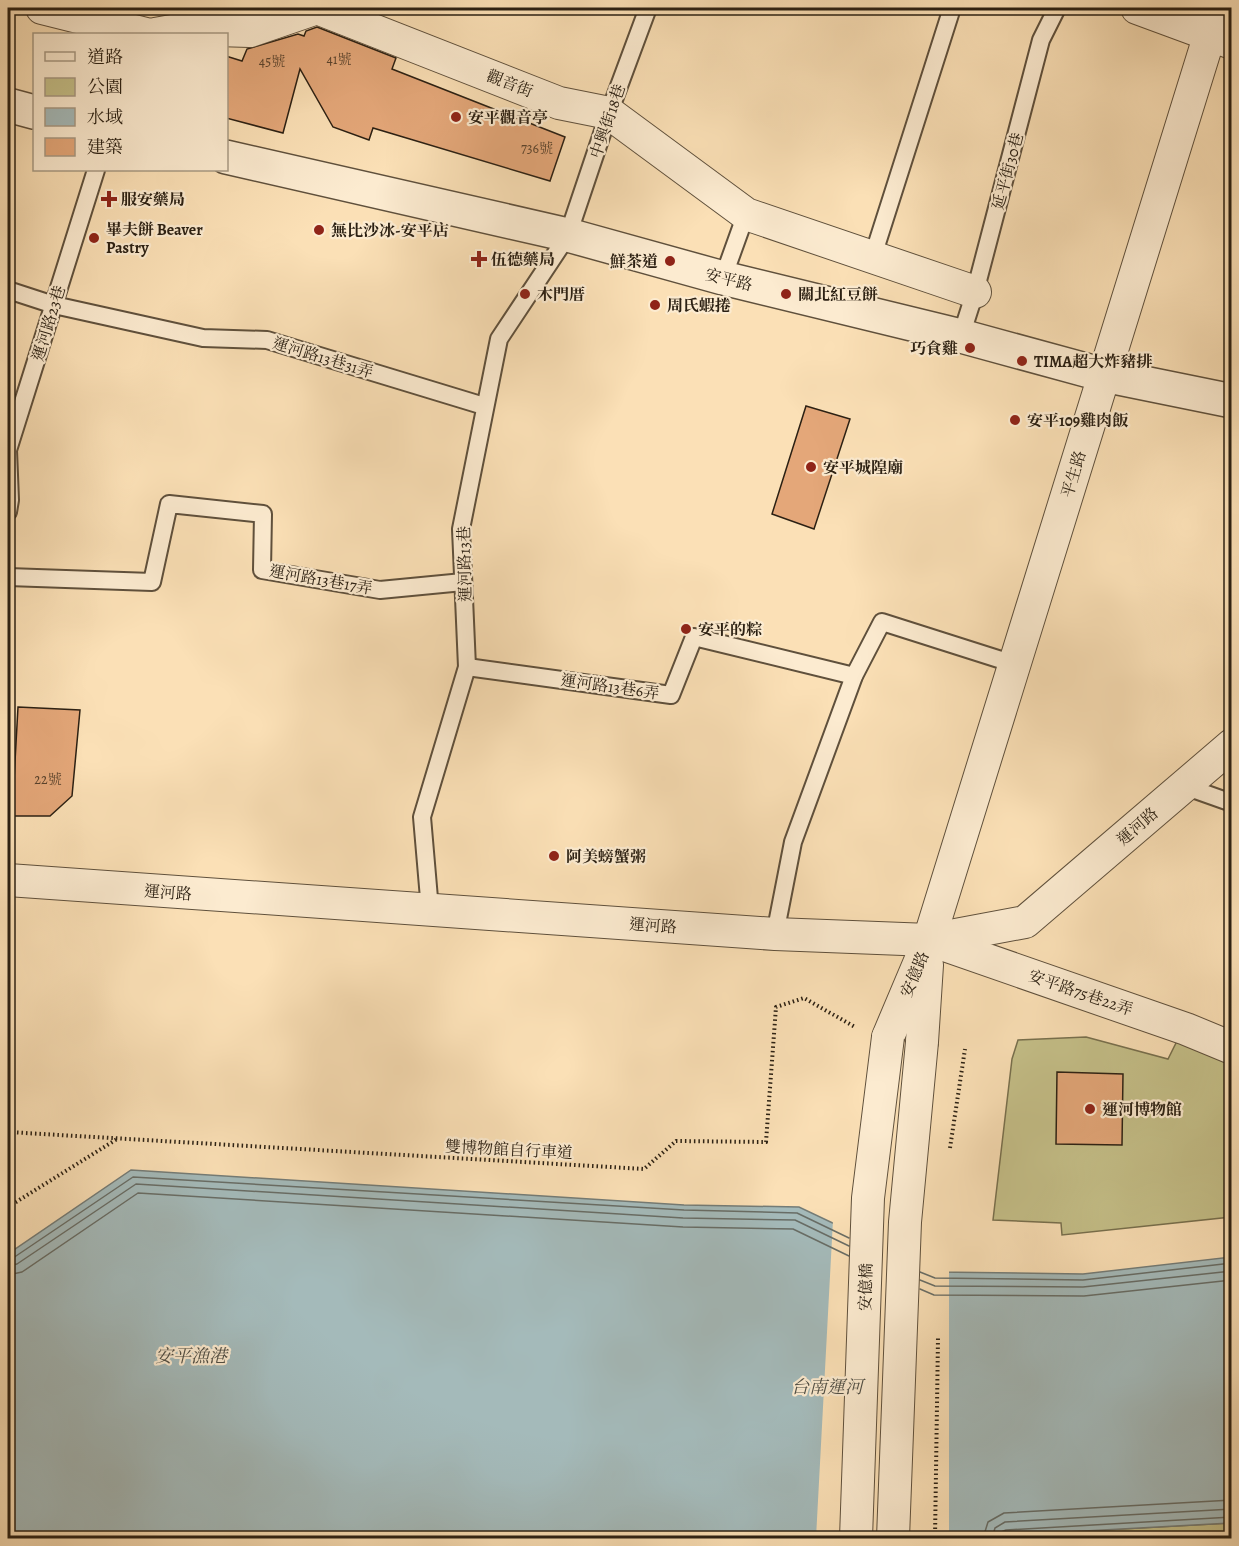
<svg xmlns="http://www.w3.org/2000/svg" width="1239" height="1546" viewBox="0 0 1239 1546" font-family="Alegreya,'Noto Serif TC',serif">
	<rect width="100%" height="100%" fill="#fbe0b6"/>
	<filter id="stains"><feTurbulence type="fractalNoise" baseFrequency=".00333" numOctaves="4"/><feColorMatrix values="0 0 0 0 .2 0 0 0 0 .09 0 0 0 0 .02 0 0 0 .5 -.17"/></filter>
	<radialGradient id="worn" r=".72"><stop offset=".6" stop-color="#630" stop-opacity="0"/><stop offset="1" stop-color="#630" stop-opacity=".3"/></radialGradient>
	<!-- green -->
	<g fill="#c5c089" stroke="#78704e" stroke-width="1.5">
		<path d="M 1086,1037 L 1168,1059 L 1178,1039 L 1231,1064 L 1231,1217 L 1062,1235 L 1061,1223 L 993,1220 L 1012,1059 L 1018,1040 Z"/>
		<path d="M 1231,1523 L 1231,1538 L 955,1538 Z"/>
	</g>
	<!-- water -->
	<path fill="#a4baba" stroke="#747c77" stroke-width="1.5" d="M 131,1170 L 684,1205 L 799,1207 L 936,1272 L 1083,1274 L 1231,1257 L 1231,1523 L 954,1538 L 8,1538 L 8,1254 Z"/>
	<!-- pier -->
	<path fill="#fbe0b6" d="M 833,1220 L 936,1269 L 949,1269 L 949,1538 L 816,1538 Z"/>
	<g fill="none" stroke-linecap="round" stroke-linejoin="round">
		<!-- shore -->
		<g stroke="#686d66" stroke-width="1.5">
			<path d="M 8,1259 L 13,1258 L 133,1177 L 684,1210 L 797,1213 L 849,1238"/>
			<path d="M 8,1266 L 17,1264 L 136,1184 L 683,1218 L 795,1220 L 849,1246"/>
			<path d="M 920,1272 L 935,1278 L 1083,1280 L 1232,1263"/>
			<path d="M 8,1275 L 22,1272 L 138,1193 L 683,1227 L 793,1229 L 849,1256"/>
			<path d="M 920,1280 L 935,1286 L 1083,1287 L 1232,1271"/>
			<path d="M 920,1289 L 934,1295 L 1084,1296 L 1232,1280"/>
			<path d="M 983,1538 L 988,1522 L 1004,1513 L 1232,1500"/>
			<path d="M 992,1538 L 995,1528 L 1005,1522 L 1232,1509"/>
			<path d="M 999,1538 L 1001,1532 L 1006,1530 L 1232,1517"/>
		</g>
	</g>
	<!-- building -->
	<g fill="#e4a779" stroke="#2b2013" stroke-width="1.5">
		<path d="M 317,27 L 396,58 L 392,69 L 565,137 L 550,181 L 373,128 L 369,140 L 333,127 L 300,69 L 283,133 L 226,118 L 226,56 L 242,61 L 247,49 L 298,34 L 304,36 L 306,31 Z"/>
		<path d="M 806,406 L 850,419 L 814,529 L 772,514 Z"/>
		<path d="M 18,707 L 80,710 L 72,796 L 50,816 L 12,816 Z"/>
		<path d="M 1057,1072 L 1123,1074 L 1122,1145 L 1056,1144 Z"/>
	</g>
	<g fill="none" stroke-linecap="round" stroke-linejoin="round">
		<defs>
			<g id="service">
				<path d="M 183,29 L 186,8"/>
				<path d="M 872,259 L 952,8"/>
				<path d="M 723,278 L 746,214"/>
				<path d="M 8,290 L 54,305 L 203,338 L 267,340 L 484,406"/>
				<path d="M 961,336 L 975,292 L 1041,40 L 1057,8"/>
				<path d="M 8,512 L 10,500 L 8,450 L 96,170"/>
				<path d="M 8,577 L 152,582 L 169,504 L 263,514 L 262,570 L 380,590 L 463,582"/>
				<path d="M 467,667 L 671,695 L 694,637 L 854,676"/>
				<path d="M 1184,786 L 1232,803"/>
				<path d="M 430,910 L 422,817 L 467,667 L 461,529 L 499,339 L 568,235 L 609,113 L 648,8"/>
				<path d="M 775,934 L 793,842 L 854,676 L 882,622 L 1014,664"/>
			</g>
			<g id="minor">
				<path d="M 42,8 L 146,34"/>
				<path d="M 1137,8 L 1232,43"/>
				<path d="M 155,34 L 183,29 L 250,31 L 317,8 L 559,103 L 609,113 L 746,214 L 975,292"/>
				<path d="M 8,880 L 775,934 L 929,940 L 1025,922 L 1232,745"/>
				<path d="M 930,940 L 1186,1029 L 1232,1048"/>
				<path d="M 888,1037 L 929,940 L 1218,8"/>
				<path d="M 922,1042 L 927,965"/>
			</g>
			<g id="tertiary">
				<path d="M 8,105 L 34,112"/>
				<path d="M 226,157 L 568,235 L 723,278 L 961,336 L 1104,375 L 1232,401"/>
			</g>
		</defs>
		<!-- service casing -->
		<use href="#service" stroke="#5f503c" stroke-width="20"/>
		<!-- minor casing -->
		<use href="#minor" stroke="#5f503c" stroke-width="34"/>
		<!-- tertiary casing -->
		<use href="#tertiary" stroke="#5f503c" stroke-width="36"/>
		<!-- path -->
		<g stroke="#2b2013" stroke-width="4" stroke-dasharray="1.5 3" stroke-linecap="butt">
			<path d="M 8,1132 L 644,1169 L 676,1141 L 766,1142 L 776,1007 L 804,998 L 855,1027"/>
			<path d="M 8,1207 L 117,1139"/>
		</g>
		<!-- service -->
		<use href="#service" stroke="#fcebd0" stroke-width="16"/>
		<!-- minor -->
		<use href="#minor" stroke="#fcebd0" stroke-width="32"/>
		<!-- tertiary -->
		<use href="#tertiary" stroke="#fcebd0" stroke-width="33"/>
		<defs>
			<g id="minor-bridge">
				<path d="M 856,1538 L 868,1198 L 888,1037"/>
				<path d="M 893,1538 L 905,1222 L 922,1042"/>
			</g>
		</defs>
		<!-- minor-bridge casing -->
		<use href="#minor-bridge" stroke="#5f503c" stroke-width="34" stroke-linecap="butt"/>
		<!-- path-bridge -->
		<g stroke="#2b2013" stroke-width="4" stroke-dasharray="1.5 3" stroke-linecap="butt">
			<path d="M 950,1148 L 965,1049"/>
			<path d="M 935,1538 L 938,1338"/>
		</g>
		<!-- minor-bridge -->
		<use href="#minor-bridge" stroke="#fcebd0" stroke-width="32"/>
	</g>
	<!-- markers -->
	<g fill="#8f2418" stroke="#fcebd0" stroke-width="2">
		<circle cx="456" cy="117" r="6"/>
		<path d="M106 190h6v6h6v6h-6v6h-6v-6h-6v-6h6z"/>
		<circle cx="319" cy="230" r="6"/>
		<circle cx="94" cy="238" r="6"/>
		<path d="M476 250h6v6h6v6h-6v6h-6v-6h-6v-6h6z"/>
		<circle cx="670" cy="261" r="6"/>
		<circle cx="525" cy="294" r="6"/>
		<circle cx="786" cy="294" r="6"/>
		<circle cx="655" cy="305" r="6"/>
		<circle cx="970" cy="348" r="6"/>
		<circle cx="1022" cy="361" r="6"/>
		<circle cx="1015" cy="420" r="6"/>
		<circle cx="811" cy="467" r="6"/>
		<circle cx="686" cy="629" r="6"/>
		<circle cx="554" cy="856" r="6"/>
		<circle cx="1090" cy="1109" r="6"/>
	</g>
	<g text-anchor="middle" stroke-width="4.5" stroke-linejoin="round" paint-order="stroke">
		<!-- number labels -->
		<g font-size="14" fill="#59422c">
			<text x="339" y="64">41號</text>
			<text x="272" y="66">45號</text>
			<text x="537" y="153">736號</text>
			<text x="48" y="784">22號</text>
		</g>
		<!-- street labels -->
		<g font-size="16" fill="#2b2013" stroke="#fcebd0">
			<text transform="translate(510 83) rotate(21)" y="6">觀音街</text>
			<text transform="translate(607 121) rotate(-71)" y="6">中興街18巷</text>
			<text transform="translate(1007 171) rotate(-75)" y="6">延平街30巷</text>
			<text transform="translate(729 279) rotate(14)" y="6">安平路</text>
			<text transform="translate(48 323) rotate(-73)" y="6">運河路23巷</text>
			<text transform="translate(323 357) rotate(17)" y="6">運河路13巷31弄</text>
			<text transform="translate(1073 474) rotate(-73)" y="6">平生路</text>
			<text transform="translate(464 564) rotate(-91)" y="6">運河路13巷</text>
			<text transform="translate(321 579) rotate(10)" y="6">運河路13巷17弄</text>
			<text transform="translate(610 686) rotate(8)" y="6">運河路13巷6弄</text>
			<text transform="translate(1137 826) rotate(-41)" y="6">運河路</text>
			<text transform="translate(168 892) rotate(4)" y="6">運河路</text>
			<text transform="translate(653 925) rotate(4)" y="6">運河路</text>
			<text transform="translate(914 974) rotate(-67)" y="6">安億路</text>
			<text transform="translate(1081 992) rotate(19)" y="6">安平路75巷22弄</text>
			<text transform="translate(509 1149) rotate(3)" y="6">雙博物館自行車道</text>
			<text transform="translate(865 1287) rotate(-88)" y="6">安億橋</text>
		</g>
		<!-- poi labels -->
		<g font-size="16" font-weight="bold" fill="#2b2013" stroke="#fcebd0" text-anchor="start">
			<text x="468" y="123">安平觀音亭</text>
			<text x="121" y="205">服安藥局</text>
			<text x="106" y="235">畢夫餅 Beaver<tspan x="106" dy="18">Pastry</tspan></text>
			<text x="331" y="236">無比沙冰-安平店</text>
			<text x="491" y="265">伍德藥局</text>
			<text x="658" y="267" text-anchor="end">鮮茶道</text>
			<text x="537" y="300">木門厝</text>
			<text x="798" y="300">關北紅豆餅</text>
			<text x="667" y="311">周氏蝦捲</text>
			<text x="958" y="354" text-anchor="end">巧食雞</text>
			<text x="1034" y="367">TIMA超大炸豬排</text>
			<text x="1027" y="426">安平109雞肉飯</text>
			<text x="823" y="473">安平城隍廟</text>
			<text x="698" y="635">安平的粽</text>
			<text x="566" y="862">阿美螃蟹粥</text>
			<text x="1102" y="1115">運河博物館</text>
		</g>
		<!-- water labels -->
		<g font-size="18" font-style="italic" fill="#4f4e45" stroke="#fcebd0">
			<text x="191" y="1362">安平漁港</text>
			<text x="827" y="1393">台南運河</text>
		</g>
	</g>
	<!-- margin -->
	<rect width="1239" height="1546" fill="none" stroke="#fbe0b6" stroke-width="30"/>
	<rect x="9" y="9" width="1221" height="1528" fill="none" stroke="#2b2013" stroke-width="3"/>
	<rect x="15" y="15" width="1209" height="1516" fill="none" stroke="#2b2013" stroke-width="1.5"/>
	<!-- legend -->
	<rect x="33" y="33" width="195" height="138" fill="#fcebd0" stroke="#a89a84" stroke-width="1.5"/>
	<rect x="45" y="52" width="30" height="9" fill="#fcebd0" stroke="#a89a84" stroke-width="1.5"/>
	<text x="87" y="63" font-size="18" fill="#2b2013">道路</text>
	<rect x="45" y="78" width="30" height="18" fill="#c5c089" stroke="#a89a84" stroke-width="1.5"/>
	<text x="87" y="93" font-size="18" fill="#2b2013">公園</text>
	<rect x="45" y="108" width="30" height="18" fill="#a4baba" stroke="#a89a84" stroke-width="1.5"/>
	<text x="87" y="123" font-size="18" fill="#2b2013">水域</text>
	<rect x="45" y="138" width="30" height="18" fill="#e4a779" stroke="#a89a84" stroke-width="1.5"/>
	<text x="87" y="153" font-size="18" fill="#2b2013">建築</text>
	<rect width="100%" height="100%" filter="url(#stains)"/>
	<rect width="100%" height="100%" fill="url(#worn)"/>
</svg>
